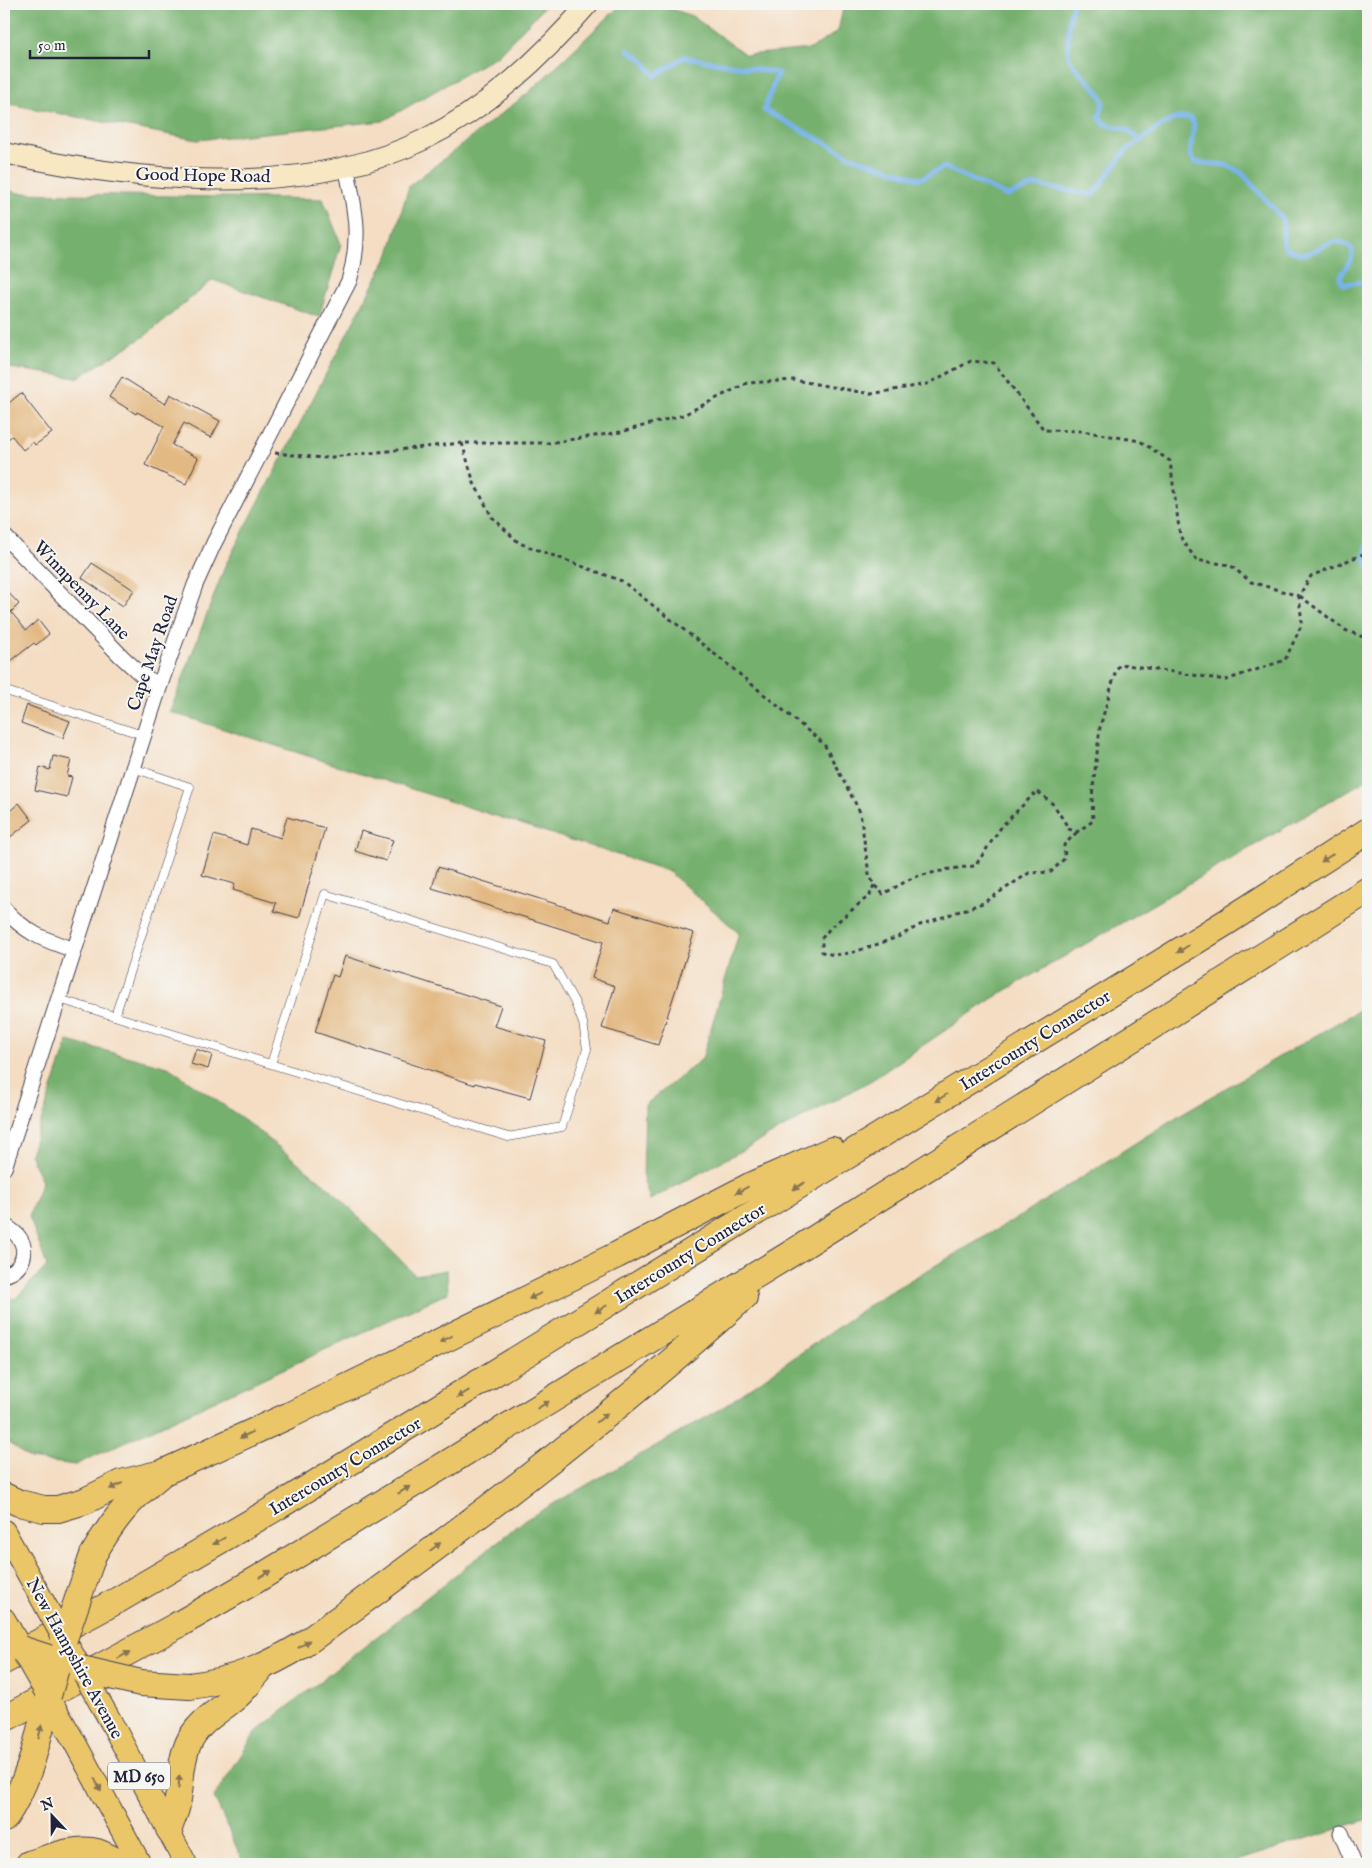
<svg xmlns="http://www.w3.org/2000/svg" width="1372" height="1868" viewBox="0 0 1372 1868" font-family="'IM FELL English',serif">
	<rect width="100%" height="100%" fill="#f6f6f2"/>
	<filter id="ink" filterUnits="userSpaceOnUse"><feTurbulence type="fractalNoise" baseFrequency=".02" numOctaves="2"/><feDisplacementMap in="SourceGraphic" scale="10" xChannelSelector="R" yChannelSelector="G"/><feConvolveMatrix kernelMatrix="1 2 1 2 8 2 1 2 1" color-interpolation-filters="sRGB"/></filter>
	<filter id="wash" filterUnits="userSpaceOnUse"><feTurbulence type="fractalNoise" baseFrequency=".0096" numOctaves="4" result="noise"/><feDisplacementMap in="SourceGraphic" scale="20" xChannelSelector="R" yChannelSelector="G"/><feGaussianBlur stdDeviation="1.12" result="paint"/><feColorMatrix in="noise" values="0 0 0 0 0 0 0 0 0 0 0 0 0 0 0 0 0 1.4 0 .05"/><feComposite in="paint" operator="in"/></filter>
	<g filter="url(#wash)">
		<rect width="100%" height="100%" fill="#f4ddc2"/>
		<!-- forest -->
		<g fill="#76b06e" stroke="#4c6954">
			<path d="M 4,4 L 547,4 L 498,55 L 383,121 L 197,140 L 4,103 Z"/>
			<path d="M 622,4 L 658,4 L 692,16 L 746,55 L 811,49 L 838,31 L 843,9 L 982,4 L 1368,4 L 1368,779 L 993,998 L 872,1080 L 650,1200 L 643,1179 L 645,1105 L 702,1059 L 739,933 L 668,871 L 170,712 L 225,566 L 389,254 L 409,186 L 528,93 Z"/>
			<path d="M 4,189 L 19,193 L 323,199 L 341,244 L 319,317 L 213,280 L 145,336 L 77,378 L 4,367 Z"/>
			<path d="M 1368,1005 L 1368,1819 L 1227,1864 L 244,1864 L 214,1797 L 256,1732 L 525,1520 L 719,1410 L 878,1299 L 1022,1215 L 1181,1114 Z"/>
			<path d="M 68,1041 L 168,1067 L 245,1120 L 332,1190 L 415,1275 L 447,1270 L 448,1293 L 75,1465 L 30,1459 L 4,1439 L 4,1297 L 15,1299 L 47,1266 L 29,1216 L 42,1182 L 30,1154 Z"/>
		</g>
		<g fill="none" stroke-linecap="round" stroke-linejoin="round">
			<!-- stream -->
			<g stroke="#77b2e9" stroke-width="5">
				<path d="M 1073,4 C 1069,14 1066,49 1070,59 C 1076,74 1103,89 1103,103 C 1103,107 1100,113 1099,118 L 1105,124 L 1128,130 L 1140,141 C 1156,130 1170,115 1190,118 L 1194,124 L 1190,155 L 1195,162 L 1226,165 L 1242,173 L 1281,217 C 1286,228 1281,237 1285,248 C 1290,250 1296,253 1301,254 C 1319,255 1333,230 1352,249 L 1352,257 L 1340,278 L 1344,285 L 1358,282 L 1368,283"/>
				<path d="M 628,50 L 642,59 L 655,76 L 684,57 L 778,73 L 764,110 L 852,157 L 920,179 L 944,167 L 1007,196 L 1035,185 L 1093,195 L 1126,150 L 1140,141"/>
				<path d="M 1368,499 L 1364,510 L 1368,524"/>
				<path d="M 1368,531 L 1365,560 L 1368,565"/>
			</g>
		</g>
		<g id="blocks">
			<!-- building -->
			<g fill="#e3b983">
				<path d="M 122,377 L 165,404 L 170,394 L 220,421 L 211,438 L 184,423 L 172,445 L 198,458 L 186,484 L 145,465 L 164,426 L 137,412 L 136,414 L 109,397 Z"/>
				<path d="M 21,393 L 52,433 L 35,445 L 33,442 L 23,450 L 12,436 L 4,442 L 4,407 Z"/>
				<path d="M 92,563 L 134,590 L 123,606 L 82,578 Z"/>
				<path d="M 4,588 L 19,604 L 11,612 L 26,630 L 38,620 L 49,634 L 36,645 L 34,643 L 11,661 L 4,652 Z"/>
				<path d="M 27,705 L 70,721 L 63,738 L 21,723 Z"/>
				<path d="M 53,756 L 71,760 L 67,776 L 72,777 L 67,797 L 35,790 L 40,767 L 50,770 Z"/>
				<path d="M 19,803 L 32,820 L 9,838 L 4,831 L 4,816 Z"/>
				<path d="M 287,817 L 325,828 L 299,918 L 274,911 L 276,903 L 233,890 L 235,884 L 202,875 L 214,835 L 247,845 L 251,829 L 281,838 Z"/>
				<path d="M 361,831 L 393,840 L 386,861 L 355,851 Z"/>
				<path d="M 438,867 L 610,921 L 614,908 L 694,933 L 658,1045 L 602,1028 L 615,986 L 592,978 L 603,942 L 432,888 Z"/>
				<path d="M 345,956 L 501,1006 L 494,1026 L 546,1041 L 530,1098 L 475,1083 L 475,1085 L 315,1032 L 333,975 L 338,977 Z"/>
				<path d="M 196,1049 L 212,1055 L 208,1069 L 191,1064 Z"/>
			</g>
		</g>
	</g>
	<g filter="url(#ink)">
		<use href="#blocks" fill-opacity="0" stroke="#423e4f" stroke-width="1"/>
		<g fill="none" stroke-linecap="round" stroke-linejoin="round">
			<defs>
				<g id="lane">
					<path d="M 6,691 L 143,735"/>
					<path d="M 59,999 L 508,1137 L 562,1127 L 587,1049 L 583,1023 L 574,1001 L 553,964 L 325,894 L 271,1064"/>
					<path d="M 115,1016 L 190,787 L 133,768"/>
				</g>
				<g id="street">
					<path d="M 4,536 L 122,657 L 144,677 L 160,685"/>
					<path d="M 4,909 C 27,934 43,939 74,950"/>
					<path d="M 4,1168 L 160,685 L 195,585 L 214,543 L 349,281 C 362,239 355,208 346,166"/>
					<path d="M 4,1225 C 8,1228 13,1231 17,1235 C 30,1250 23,1270 4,1275"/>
					<path d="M 1341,1833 L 1354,1864"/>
				</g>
				<path id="secondary" d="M 4,153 C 132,181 301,200 423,140 C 488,108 541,58 588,4"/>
				<g id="primary">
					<path d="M 4,1531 L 37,1590"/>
					<path d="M 4,1619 L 21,1649"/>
					<path d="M 64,1639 L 81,1669"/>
					<path d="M 48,1696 L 75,1743 L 140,1864"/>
					<path d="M 111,1722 L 186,1864"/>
				</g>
				<g id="highway">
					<path d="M 4,1496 L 19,1503 L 44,1509 L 58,1509 L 85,1501 L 121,1483 L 162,1473 L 290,1415 L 617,1255 L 750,1186 L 832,1150"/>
					<path d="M 93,1555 C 112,1521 130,1499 160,1475"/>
					<path d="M 4,1661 L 118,1600 L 277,1507 L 1225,923 L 1368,831"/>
					<path d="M 189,1686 C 234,1681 266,1667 304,1644 C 455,1535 607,1422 744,1297"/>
					<path d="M 4,1719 L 176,1626 L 256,1580 L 787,1256 L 1368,890"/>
					<path d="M 4,1819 C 30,1782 38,1739 48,1696"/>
					<path d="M 169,1829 C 171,1821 176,1812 177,1804 C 182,1783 179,1765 188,1744 C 198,1721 219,1712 237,1696 C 245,1689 252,1679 260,1670"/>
					<path d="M 29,1864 C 49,1858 76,1846 97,1852 C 106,1855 114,1860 122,1864"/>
				</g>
			</defs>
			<!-- lane casing -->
			<use href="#lane" stroke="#423e4f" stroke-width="9"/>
			<!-- street casing -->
			<use href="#street" stroke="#423e4f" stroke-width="17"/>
			<!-- secondary casing -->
			<use href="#secondary" stroke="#423e4f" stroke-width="22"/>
			<!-- primary casing -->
			<use href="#primary" stroke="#423e4f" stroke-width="24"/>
			<!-- highway casing -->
			<use href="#highway" stroke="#423e4f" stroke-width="28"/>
			<!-- path -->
			<g stroke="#423e4f" stroke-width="3" stroke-dasharray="4 4" stroke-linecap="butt">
				<path d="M 462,443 L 474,483 L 492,517 L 519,543 L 622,581 L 726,663 L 824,744 L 860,812 L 869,874 L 874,885 L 883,894 L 914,877 L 950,869 L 975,866 L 1002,826 L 1037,791 L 1054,805 L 1069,829 L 1077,832 L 1093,821 L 1092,797 L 1100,727 L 1116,670 L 1120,664 L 1226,680 L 1285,660 L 1302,624 L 1299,596"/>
				<path d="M 275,453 L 323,458 L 462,443 L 548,443 L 621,432 L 683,415 L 747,383 L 794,380 L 871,394 L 927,384 L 971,361 L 994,363 L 1044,430 L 1082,431 L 1140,441 L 1170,461 L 1180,536 L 1196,560 L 1230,565 L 1251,582 L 1299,596 L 1311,576 L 1368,552"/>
				<path d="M 1300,596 L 1345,630 L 1368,639"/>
				<path d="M 874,885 L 870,895 L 830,928 L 822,938 L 822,952 L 834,955 L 851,953 L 881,943 L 898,937 L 920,925 L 983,903 L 1029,873 L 1051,872 L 1065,858 L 1064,845 L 1077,832"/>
			</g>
			<!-- lane -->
			<use href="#lane" stroke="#fff" stroke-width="8"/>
			<!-- street -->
			<use href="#street" stroke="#fff" stroke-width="15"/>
			<!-- secondary -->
			<use href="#secondary" stroke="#f7e8c3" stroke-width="20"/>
			<!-- primary -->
			<use href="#primary" stroke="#ebc669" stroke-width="22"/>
			<!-- highway -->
			<use href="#highway" stroke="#ebc669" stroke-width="26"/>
			<defs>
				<g id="primary-bridge">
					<path d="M 37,1590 L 64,1639"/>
					<path d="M 21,1649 L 48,1696"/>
					<path d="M 81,1669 L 111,1722"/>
				</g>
				<g id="highway-bridge">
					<path d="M 64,1639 L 93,1555"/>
					<path d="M 21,1649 L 58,1661 L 48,1696"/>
					<path d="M 81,1669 L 141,1683 L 189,1686"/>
				</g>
			</defs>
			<!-- primary-bridge casing -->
			<use href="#primary-bridge" stroke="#423e4f" stroke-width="24" stroke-linecap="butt"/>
			<!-- highway-bridge casing -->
			<use href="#highway-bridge" stroke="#423e4f" stroke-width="28" stroke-linecap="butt"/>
			<!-- primary-bridge -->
			<use href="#primary-bridge" stroke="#ebc669" stroke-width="22"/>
			<!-- highway-bridge -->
			<use href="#highway-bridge" stroke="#ebc669" stroke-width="26"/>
		</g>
		<!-- one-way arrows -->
		<defs><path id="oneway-solid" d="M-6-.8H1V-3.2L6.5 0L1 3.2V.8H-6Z" transform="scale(1.25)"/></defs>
		<g fill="#867452">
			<use href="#oneway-solid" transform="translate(1327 858) rotate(147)"/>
			<use href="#oneway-solid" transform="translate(1183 949) rotate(148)"/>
			<use href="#oneway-solid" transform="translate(941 1098) rotate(148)"/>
			<use href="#oneway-solid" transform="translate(799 1186) rotate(148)"/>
			<use href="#oneway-solid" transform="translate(742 1190) rotate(152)"/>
			<use href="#oneway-solid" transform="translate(535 1296) rotate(154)"/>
			<use href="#oneway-solid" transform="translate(601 1309) rotate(148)"/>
			<use href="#oneway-solid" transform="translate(446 1339) rotate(154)"/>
			<use href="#oneway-solid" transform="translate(463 1394) rotate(149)"/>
			<use href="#oneway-solid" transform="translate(543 1405) rotate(-31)"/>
			<use href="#oneway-solid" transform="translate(602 1418) rotate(-39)"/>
			<use href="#oneway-solid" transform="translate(246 1435) rotate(155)"/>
			<use href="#oneway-solid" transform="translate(116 1486) rotate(155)"/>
			<use href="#oneway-solid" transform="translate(404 1490) rotate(-31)"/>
			<use href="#oneway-solid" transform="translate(219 1541) rotate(150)"/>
			<use href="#oneway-solid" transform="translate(435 1547) rotate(-37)"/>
			<use href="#oneway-solid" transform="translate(265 1574) rotate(-31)"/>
			<use href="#oneway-solid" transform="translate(304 1644) rotate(-34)"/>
			<use href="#oneway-solid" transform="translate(124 1655) rotate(-29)"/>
			<use href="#oneway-solid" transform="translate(40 1732) rotate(-77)"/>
			<use href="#oneway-solid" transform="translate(179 1782) rotate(-85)"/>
			<use href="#oneway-solid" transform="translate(98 1785) rotate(62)"/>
		</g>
	</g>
	<g text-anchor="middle" stroke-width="4" stroke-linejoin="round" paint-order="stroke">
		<!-- shield labels -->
		<rect fill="#f6f6f2" stroke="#626272" stroke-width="1" x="108" y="1762.5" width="62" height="27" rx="4"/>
		<g font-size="16" font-weight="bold" fill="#22223b">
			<text x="139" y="1782">MD 650</text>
		</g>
		<!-- street labels -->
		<g font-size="18" fill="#22223b" stroke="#f6f6f2">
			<text transform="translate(203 175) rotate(1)" y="6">Good Hope Road</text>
			<text transform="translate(82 590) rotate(46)" y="6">Winnpenny Lane</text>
			<text transform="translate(152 653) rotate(-71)" y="6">Cape May Road</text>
			<text transform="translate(1035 1040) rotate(-32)" y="6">Intercounty Connector</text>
			<text transform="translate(690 1253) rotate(-32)" y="6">Intercounty Connector</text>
			<text transform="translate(345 1466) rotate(-31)" y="6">Intercounty Connector</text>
			<text transform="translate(75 1658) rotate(61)" y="6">New Hampshire Avenue</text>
		</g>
	</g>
	<!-- margin -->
	<rect width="1372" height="1868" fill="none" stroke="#f6f6f2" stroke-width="20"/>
	<!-- north arrow -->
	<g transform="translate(52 1816) rotate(338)" stroke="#f6f6f2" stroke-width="4" paint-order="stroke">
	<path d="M0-4L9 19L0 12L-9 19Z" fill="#22223b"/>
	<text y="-8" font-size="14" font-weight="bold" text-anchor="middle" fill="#22223b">N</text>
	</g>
	<!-- scale -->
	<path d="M30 50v8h119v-8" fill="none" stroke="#22223b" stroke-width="2.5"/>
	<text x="38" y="50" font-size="15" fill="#22223b" stroke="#f6f6f2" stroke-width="4" paint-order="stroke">50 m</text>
</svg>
